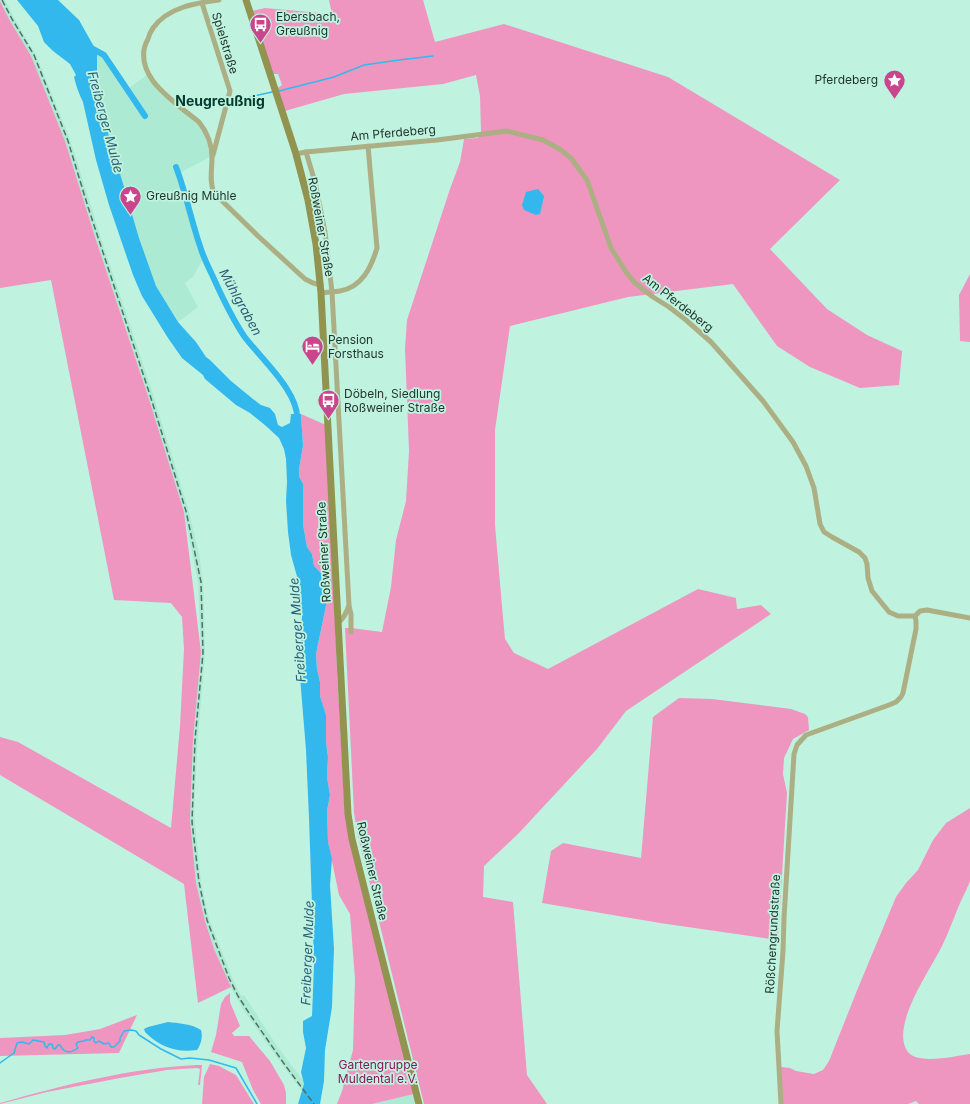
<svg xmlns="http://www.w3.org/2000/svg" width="970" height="1104" viewBox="0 0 970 1104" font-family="Inter,sans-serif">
	<rect width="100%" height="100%" fill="#bff3e0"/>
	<!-- built -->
	<g fill="#adead4">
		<path d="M 0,0 L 5,0 L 14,18 L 36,55 L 70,139 L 100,235 L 153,394 L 188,508 L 199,554 L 203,581 L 205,653 L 197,750 L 194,814 L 201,882 L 209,919 L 232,977 L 241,996 L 244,995 L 277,1046 L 321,1104 L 312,1104 L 283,1066 L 244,1011 L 231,988 L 214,949 L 205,921 L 196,883 L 190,820 L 193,740 L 201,652 L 198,582 L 184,512 L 148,396 L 95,237 L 65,141 Z"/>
		<path d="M 97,53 L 103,56 L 126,90 L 147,75 L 157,90 L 173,105 L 197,123 L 203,130 L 208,147 L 210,157 L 176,175 L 203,259 L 193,277 L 185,283 L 198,307 L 178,322 L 156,286 L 139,238 L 102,112 L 97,80 Z"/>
		<path d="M 414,1094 L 416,1104 L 373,1104 Z"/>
	</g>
	<!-- green -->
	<g fill="#ee96c0">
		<path d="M 329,0 L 423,0 L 435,42 L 504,24 L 668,77 L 840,180 L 770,249 L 827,309 L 867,335 L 902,351 L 899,385 L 860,388 L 810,367 L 777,346 L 733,284 L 628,297 L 510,326 L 495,430 L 495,525 L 502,606 L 505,639 L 514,653 L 548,669 L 698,589 L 736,598 L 737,609 L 761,605 L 771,614 L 626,711 L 597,749 L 518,834 L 484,866 L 483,897 L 513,902 L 527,1075 L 547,1104 L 424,1104 L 358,836 L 354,813 L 345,628 L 351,628 L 382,632 L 391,587 L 396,540 L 406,501 L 409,451 L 405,349 L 407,320 L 450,189 L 460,162 L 464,139 L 478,138 L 481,133 L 480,96 L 476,75 L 443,84 L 344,94 L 285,111 L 278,88 L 282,85 L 278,74 L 273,74 L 252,11 L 265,8 L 332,14 Z"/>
		<path d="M 0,1 L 10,21 L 31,56 L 65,141 L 95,237 L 148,396 L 184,512 L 201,652 L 193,740 L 190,820 L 196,883 L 205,921 L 214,949 L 231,987 L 198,1003 L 184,884 L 0,775 L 0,737 L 18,742 L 171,828 L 180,726 L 184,649 L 182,617 L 171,603 L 114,600 L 51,280 L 0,288 Z"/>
		<path d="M 970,274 L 970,342 L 960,341 L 959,295 Z"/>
		<path d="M 301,414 L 326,425 L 330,507 C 328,511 328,517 331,520 L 337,671 L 345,814 L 414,1094 L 372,1104 L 337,1104 L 342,1091 L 353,1050 L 355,979 L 350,914 L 339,895 L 328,842 L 327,811 L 330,795 L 327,777 L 328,757 L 326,742 L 326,716 L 320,696 L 320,682 L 317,669 L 316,654 L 327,601 L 325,586 L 322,574 L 314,566 L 312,554 L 307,547 L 303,524 L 303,484 L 299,476 L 299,469 L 303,446 Z"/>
		<path d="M 679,698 L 712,699 L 791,709 L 805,714 L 808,717 L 809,730 L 793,739 L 784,758 L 783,774 L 787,793 L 778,940 L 660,923 L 542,903 L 551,851 L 563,843 L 641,858 L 653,717 Z"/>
		<path d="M 970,808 C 970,825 970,842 970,860 C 970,866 970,875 970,881 C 967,889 963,896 960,903 C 954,917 949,932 942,946 C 931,969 889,1027 908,1052 C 918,1065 955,1056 970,1054 L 970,1104 L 919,1104 L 916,1101 L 908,1104 L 782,1104 L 781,1067 L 790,1068 L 796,1071 L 814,1074 L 823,1070 L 829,1061 L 858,988 L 896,897 L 906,883 L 918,870 L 933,840 L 946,823 Z"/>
		<path d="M 230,993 L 230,1002 L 240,1026 L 232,1033 L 234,1036 L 249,1036 L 270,1061 L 284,1085 L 286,1093 L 286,1104 L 261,1104 L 253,1090 L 242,1062 L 211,1052 L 216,1035 L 221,1004 L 225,997 Z"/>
		<path d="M 137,1015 L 119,1053 L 0,1056 L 0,1038 L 65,1035 L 100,1029 Z"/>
		<path d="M 210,1064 L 219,1066 L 236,1075 L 254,1104 L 202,1104 L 204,1077 Z"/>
		<path d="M 197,1065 L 202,1065 L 200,1085 L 198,1085 L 200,1069 L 197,1068 L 167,1070 L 120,1078 L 47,1092 L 0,1104 L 0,1103 C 64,1085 130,1068 197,1065 Z"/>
	</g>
	<!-- water -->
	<g fill="#33b8ee">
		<path d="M 17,0 L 58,0 L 79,20 L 97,52 L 97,80 L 102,112 L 139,238 L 156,286 L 178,322 L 196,342 L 206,357 L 210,360 L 231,381 L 253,399 L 261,405 L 270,408 L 275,414 L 278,425 L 282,427 L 290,423 L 291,414 L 301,414 L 303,446 L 299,469 L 299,476 L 303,484 L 303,524 L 307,547 L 312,554 L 314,566 L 322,574 L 325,586 L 327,601 L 316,654 L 317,669 L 320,682 L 320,696 L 326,715 L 326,742 L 328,757 L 327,777 L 330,795 L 327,811 L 328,842 L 332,859 L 330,885 L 334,949 L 333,975 L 332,1007 L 325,1050 L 324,1081 L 320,1104 L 298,1104 L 304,1084 L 301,1072 L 306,1048 L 303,1032 L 303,1021 L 312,1016 L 314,964 L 309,818 L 306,750 L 300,677 L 302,614 L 298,580 L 291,555 L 288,532 L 286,501 L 287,482 L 286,459 L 284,449 L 279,438 L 266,426 L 250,413 L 236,405 L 205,379 L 203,375 L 182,358 L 168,338 L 142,296 L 133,275 L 109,205 L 96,160 L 83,102 C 79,94 76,86 74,77 L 76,75 L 70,64 L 53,51 L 44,42 L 38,26 Z"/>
		<path d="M 538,189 L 544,196 L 540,214 L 536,215 L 524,210 L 522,205 L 526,192 Z"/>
		<path d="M 168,1022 C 178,1023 192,1024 201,1030 C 203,1036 201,1045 197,1050 C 176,1053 160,1047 145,1032 L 144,1029 L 148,1027 Z"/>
	</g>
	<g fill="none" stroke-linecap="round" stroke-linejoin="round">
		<!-- stream -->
		<g stroke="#33b8ee" stroke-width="1.5">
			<path d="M 279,91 L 334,77 L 364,65 L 399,60 L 433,56"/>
			<path d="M 250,97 L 272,92"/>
			<path d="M 0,1063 L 14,1053 L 17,1043 L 22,1042 L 29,1044 L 33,1040 L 44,1042 L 45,1046 L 47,1048 L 49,1044 L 52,1044 L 53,1048 L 55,1049 L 58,1045 L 60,1045 C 64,1054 71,1053 78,1048 L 76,1044 L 78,1042 L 84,1041 L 85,1040 L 90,1040 L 92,1037 L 94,1038 L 94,1041 L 96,1043 L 99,1041 L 104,1044 L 109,1043 L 111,1047 L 114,1047 L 120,1041 L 120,1038 L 124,1031 L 131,1030 L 136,1031 L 139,1035 L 161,1049 L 181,1059 L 190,1058 L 209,1060 L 236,1068 L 257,1104"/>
		</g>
		<!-- canal -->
		<g stroke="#33b8ee" stroke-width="6">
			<path d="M 91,48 L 104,55 L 145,116"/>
			<path d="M 176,167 C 186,193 191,220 200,246 C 203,257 209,268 214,279 C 223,299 232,318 244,336 C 260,358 301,393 297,422"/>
		</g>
		<!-- minor -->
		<g stroke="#acaf83" stroke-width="5">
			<path d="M 219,0 C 196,3 168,7 153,28 C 151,31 149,35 148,39 C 140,53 144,68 153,81 C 163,95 185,111 199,122 C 207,132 212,145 212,158 C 212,170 209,181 214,193 L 258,236 L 305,279 L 313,283 L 321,285"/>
			<path d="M 202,3 L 230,91 L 213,155"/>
			<path d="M 306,152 L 315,182 L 325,232 L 332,292 L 349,605 C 347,612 344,618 338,623"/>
			<path d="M 296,154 L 306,152 L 437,140 L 507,131 L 543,140 L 561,150 L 571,158 L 587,180 L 611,248 L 626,272 L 635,283 L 653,297 L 669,307 L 686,320 L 711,342 L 763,401 L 793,442 L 806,466 L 814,488 L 820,524 L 824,532 L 832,537 L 859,552 L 865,558 L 867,564 L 868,578 L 872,591 L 889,612 L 898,616 L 915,616 L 920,611 L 927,610 L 970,618"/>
			<path d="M 321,293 C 328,292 334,292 340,291 C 362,287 371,268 377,248 L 368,146"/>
			<path d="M 327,403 L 338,402"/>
			<path d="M 349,606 L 351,614 L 351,632"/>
			<path d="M 781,1104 L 777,1031 L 783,951 L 784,918 L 794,754 L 797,745 L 806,735 L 889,705 L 896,702 L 901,697 L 903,693 L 916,629 L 916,621 L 915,616"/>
		</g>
		<!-- secondary -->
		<path stroke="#91934f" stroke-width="7" d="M 246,0 L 296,154 L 308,200 L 316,244 L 321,293 L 348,814 L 352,839 L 368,903 L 419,1104"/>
		<!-- rail -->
		<path stroke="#527065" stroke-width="1.5" stroke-dasharray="6 3" stroke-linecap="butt" d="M 2,0 L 12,19 L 34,55 L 68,141 L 88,207 L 150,395 L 186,511 L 201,582 L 203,653 L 195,740 L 192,822 L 199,882 L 207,920 L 229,978 L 238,996 L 251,1016 L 285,1065 L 314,1104"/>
	</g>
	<!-- icons -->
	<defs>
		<symbol id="bus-pin" viewBox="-11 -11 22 30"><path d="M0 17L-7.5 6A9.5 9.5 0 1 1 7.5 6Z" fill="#c9468d" stroke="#bff3e0"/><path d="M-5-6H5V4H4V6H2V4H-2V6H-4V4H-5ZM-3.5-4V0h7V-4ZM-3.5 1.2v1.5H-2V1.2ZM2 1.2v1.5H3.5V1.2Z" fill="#fff"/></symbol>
		<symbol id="sight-pin" viewBox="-11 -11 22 30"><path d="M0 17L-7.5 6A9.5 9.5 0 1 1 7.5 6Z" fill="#c9468d" stroke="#bff3e0"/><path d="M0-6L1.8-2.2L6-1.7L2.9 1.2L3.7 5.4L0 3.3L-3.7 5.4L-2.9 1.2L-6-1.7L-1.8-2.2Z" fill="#fff"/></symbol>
		<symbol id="hotel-pin" viewBox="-11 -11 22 30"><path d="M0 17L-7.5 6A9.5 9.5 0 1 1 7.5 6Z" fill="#c9468d" stroke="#bff3e0"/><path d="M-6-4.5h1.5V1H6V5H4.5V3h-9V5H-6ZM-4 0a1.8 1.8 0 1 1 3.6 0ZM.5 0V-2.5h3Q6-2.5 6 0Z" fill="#fff"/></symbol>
	</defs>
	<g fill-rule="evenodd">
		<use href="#bus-pin" x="248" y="12" width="25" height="34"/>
		<use href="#sight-pin" x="882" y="68" width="25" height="34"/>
		<use href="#sight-pin" x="118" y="184" width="25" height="34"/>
		<use href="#hotel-pin" x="300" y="334" width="25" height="34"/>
		<use href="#bus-pin" x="316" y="388" width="25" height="34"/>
	</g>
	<g text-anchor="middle" stroke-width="3.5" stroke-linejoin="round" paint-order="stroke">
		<!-- poi labels -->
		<g font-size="12" fill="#1e322b" stroke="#bff3e0" text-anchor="start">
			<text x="276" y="21">Ebersbach,<tspan x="276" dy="14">Greußnig</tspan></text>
			<text x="878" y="84" text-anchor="end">Pferdeberg</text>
			<text x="146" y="200">Greußnig Mühle</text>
			<text x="328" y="344">Pension<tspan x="328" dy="14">Forsthaus</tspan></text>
			<text x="344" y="398">Döbeln, Siedlung<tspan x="344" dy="14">Roßweiner Straße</tspan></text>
		</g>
		<!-- street labels -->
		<g font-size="12" fill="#1e322b" stroke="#bff3e0">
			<text transform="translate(225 43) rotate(73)" y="4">Spielstraße</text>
			<text transform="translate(393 133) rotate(-5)" y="4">Am Pferdeberg</text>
			<text transform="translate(321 227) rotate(80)" y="4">Roßweiner Straße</text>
			<text transform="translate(678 303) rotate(38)" y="4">Am Pferdeberg</text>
			<text transform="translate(324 552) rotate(-93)" y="4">Roßweiner Straße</text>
			<text transform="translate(372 871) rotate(77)" y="4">Roßweiner Straße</text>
			<text transform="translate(773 934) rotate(-87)" y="4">Rößchengrundstraße</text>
		</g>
		<!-- park labels -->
		<g font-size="12" fill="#8b155c" stroke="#bff3e0">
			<text x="378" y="1069">Gartengruppe<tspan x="378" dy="14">Muldental e.V.</tspan></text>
		</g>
		<!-- water labels -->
		<g font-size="13" font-style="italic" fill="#2b5e75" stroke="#bff3e0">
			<text transform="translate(106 122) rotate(75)" y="5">Freiberger Mulde</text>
			<text transform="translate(241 302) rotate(61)" y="5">Mühlgraben</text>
			<text transform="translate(297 630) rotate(-94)" y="5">Freiberger Mulde</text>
			<text transform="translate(307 953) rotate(-88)" y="5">Freiberger Mulde</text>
		</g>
		<!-- quarter labels -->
		<g font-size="14" font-weight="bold" fill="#043b2d" stroke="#bff3e0">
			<text x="220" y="106">Neugreußnig</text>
		</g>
	</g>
</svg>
